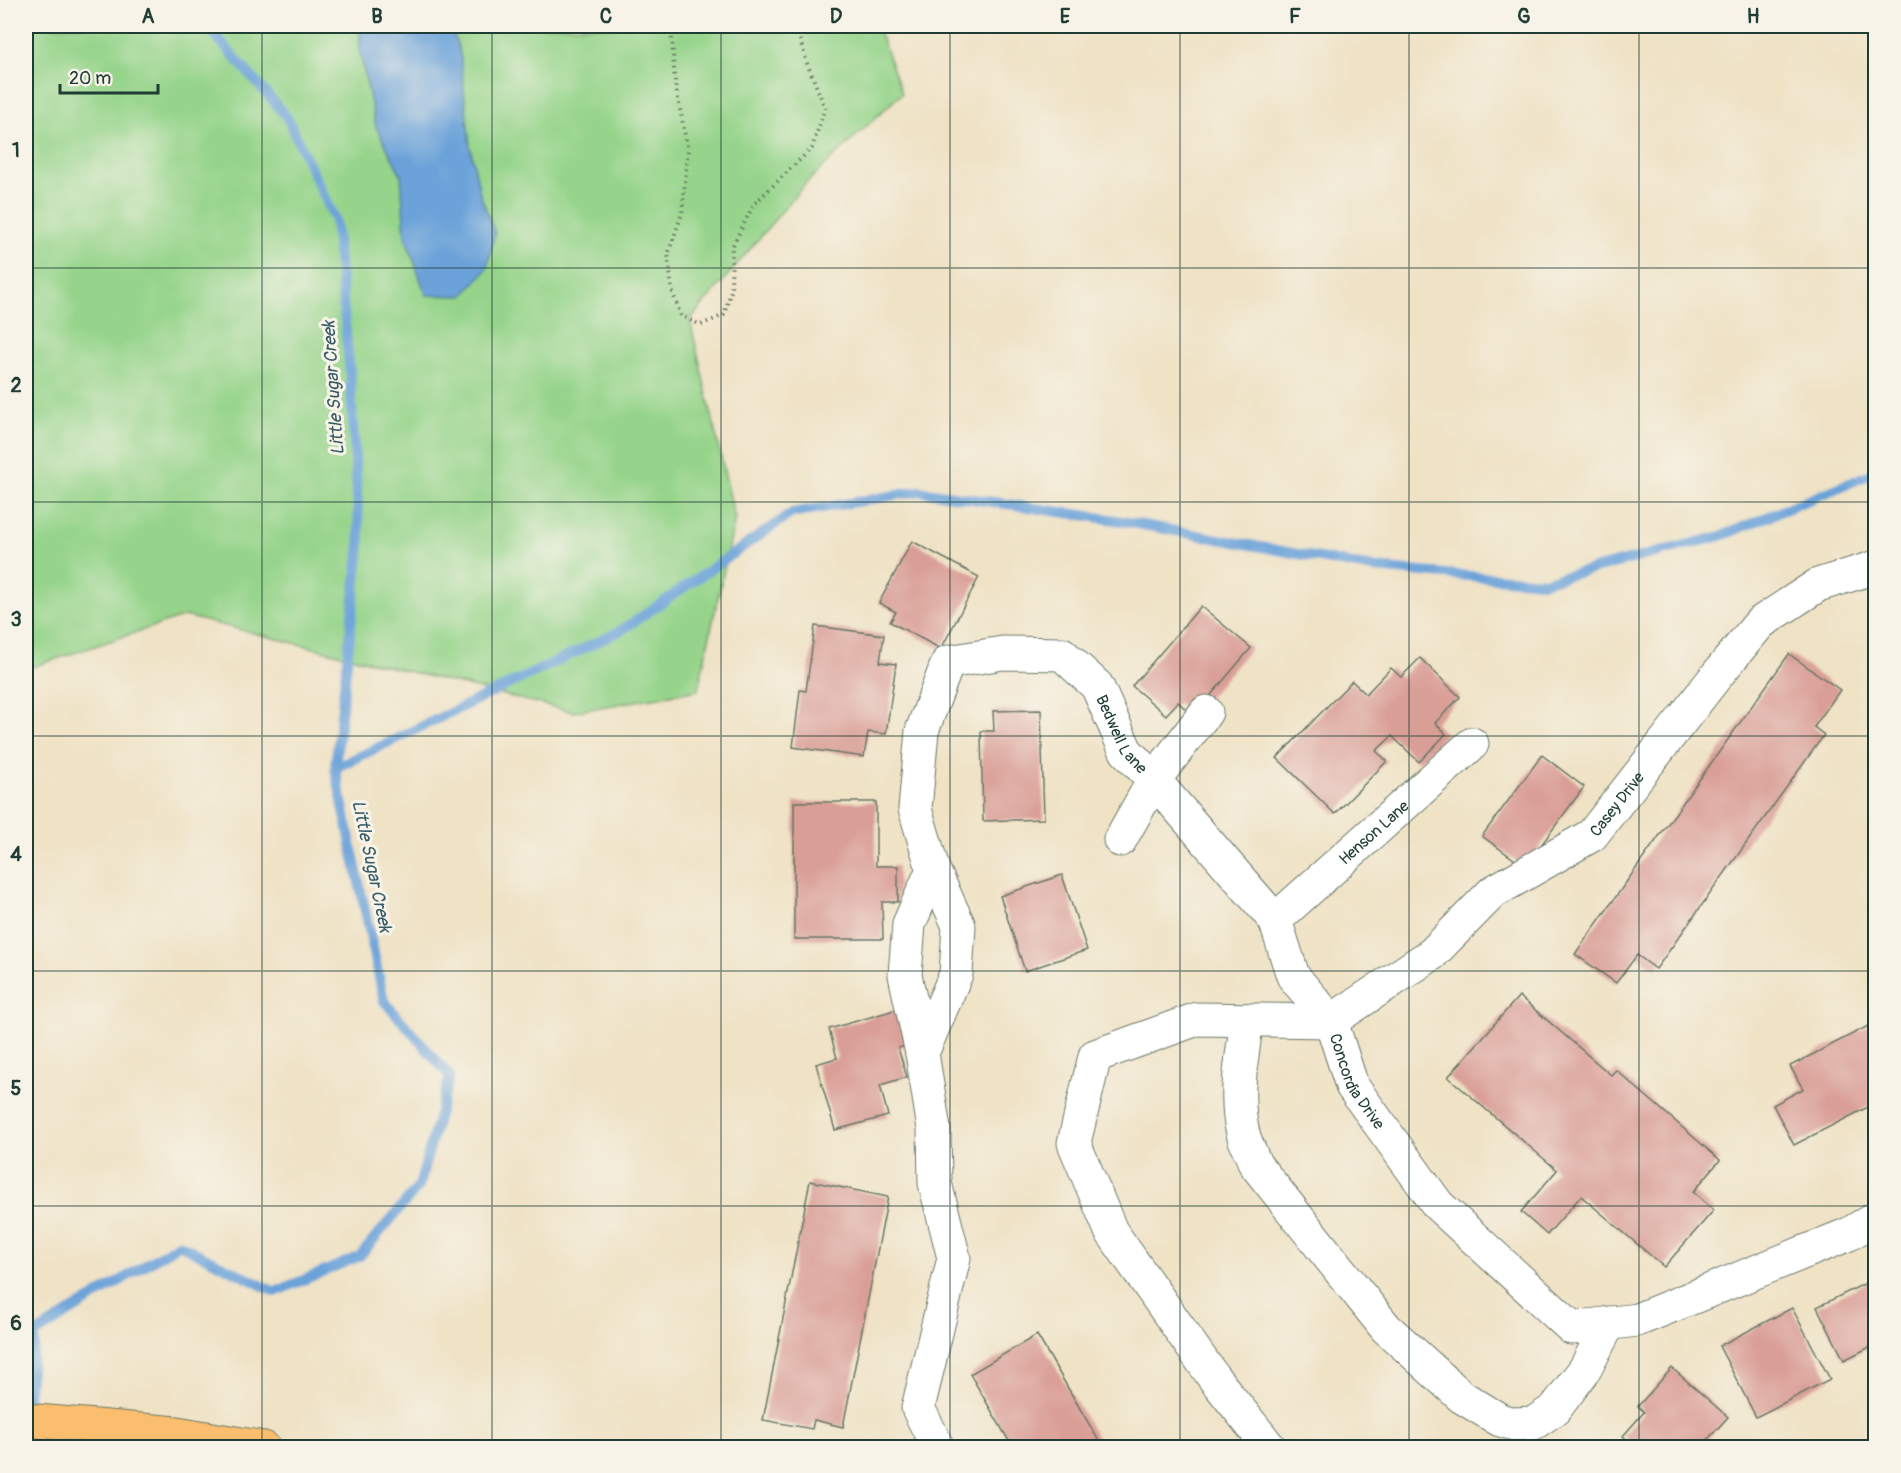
<svg xmlns="http://www.w3.org/2000/svg" width="1901" height="1473" viewBox="0 0 1901 1473" font-family="Pangolin,sans-serif">
	<rect width="100%" height="100%" fill="#f7f3e8"/>
	<filter id="ink" filterUnits="userSpaceOnUse"><feTurbulence type="fractalNoise" baseFrequency=".0167" numOctaves="2"/><feDisplacementMap in="SourceGraphic" scale="12" xChannelSelector="R" yChannelSelector="G"/><feConvolveMatrix kernelMatrix="1 2 1 2 8 2 1 2 1" color-interpolation-filters="sRGB"/></filter>
	<filter id="wash" filterUnits="userSpaceOnUse"><feTurbulence type="fractalNoise" baseFrequency=".008" numOctaves="4" result="noise"/><feDisplacementMap in="SourceGraphic" scale="24" xChannelSelector="R" yChannelSelector="G"/><feGaussianBlur stdDeviation="1.35" result="paint"/><feColorMatrix in="noise" values="0 0 0 0 0 0 0 0 0 0 0 0 0 0 0 0 0 1.4 0 .05"/><feComposite in="paint" operator="in"/></filter>
	<g filter="url(#wash)">
		<rect width="100%" height="100%" fill="#efe2c5"/>
		<!-- green -->
		<path fill="#95d48a" stroke="#5a885f" stroke-width="1.5" d="M 26,26 L 877,26 L 902,93 L 805,184 L 690,320 L 735,519 L 698,690 L 573,712 L 185,616 L 26,669 Z"/>
		<!-- water -->
		<path fill="#6ba2d9" stroke="#457086" stroke-width="1.5" d="M 360,26 L 451,26 L 460,53 L 470,146 L 480,194 L 495,233 L 487,269 L 463,296 L 426,295 L 405,236 L 401,175 L 376,127 L 360,52 Z"/>
		<g fill="none" stroke-linecap="round" stroke-linejoin="round">
			<!-- stream -->
			<g stroke="#6ba2d9" stroke-width="10">
				<path d="M 335,768 L 622,630 L 792,513 L 919,491 L 1122,521 L 1373,568 L 1543,582 L 1721,536 L 1876,472"/>
				<path d="M 26,1413 L 35,1334 L 179,1244 L 275,1292 L 360,1256 L 419,1186 L 450,1076 L 384,1001 L 335,768 L 360,545 L 350,374 L 335,220 L 287,117 L 207,26"/>
			</g>
		</g>
		<g id="blocks">
			<!-- building -->
			<g fill="#d99e96">
				<path d="M 912,541 L 979,577 L 941,649 L 890,622 L 896,612 L 879,603 Z"/>
				<path d="M 1201,606 L 1251,648 L 1193,716 L 1178,702 L 1166,715 L 1132,686 Z"/>
				<path d="M 815,626 L 884,635 L 880,662 L 896,664 L 886,734 L 868,732 L 864,757 L 793,747 L 800,690 L 806,691 Z"/>
				<path d="M 1789,654 L 1840,690 L 1814,727 L 1824,735 L 1656,969 L 1637,955 L 1616,983 L 1575,954 Z"/>
				<path d="M 1420,658 L 1460,697 L 1435,723 L 1446,734 L 1419,762 L 1392,736 L 1376,751 L 1387,761 L 1335,814 L 1277,758 L 1352,681 L 1366,694 L 1391,668 L 1401,677 Z"/>
				<path d="M 1041,710 L 1044,819 L 983,821 L 981,731 L 994,731 L 993,711 Z"/>
				<path d="M 1542,755 L 1584,787 L 1525,867 L 1482,836 Z"/>
				<path d="M 794,802 L 876,802 L 876,866 L 898,866 L 898,902 L 882,902 L 883,939 L 794,939 Z"/>
				<path d="M 1062,875 L 1087,950 L 1025,971 L 1000,896 Z"/>
				<path d="M 1519,996 L 1611,1075 L 1616,1070 L 1720,1160 L 1693,1192 L 1714,1210 L 1664,1267 L 1581,1196 L 1547,1235 L 1521,1212 L 1557,1170 L 1448,1077 Z"/>
				<path d="M 905,1007 L 916,1043 L 898,1048 L 907,1077 L 880,1085 L 888,1116 L 835,1130 L 816,1064 L 837,1058 L 829,1029 Z"/>
				<path d="M 1876,1022 L 1876,1103 L 1794,1145 L 1773,1105 L 1803,1089 L 1790,1066 Z"/>
				<path d="M 810,1181 L 888,1197 L 843,1427 L 814,1420 L 812,1429 L 763,1420 Z"/>
				<path d="M 1876,1278 L 1876,1344 L 1844,1360 L 1817,1307 Z"/>
				<path d="M 1792,1308 L 1830,1379 L 1756,1417 L 1719,1346 Z"/>
				<path d="M 1037,1335 L 1103,1448 L 1013,1448 L 970,1374 Z"/>
				<path d="M 1672,1368 L 1728,1417 L 1700,1448 L 1636,1448 L 1623,1436 L 1644,1412 L 1638,1406 Z"/>
			</g>
		</g>
	</g>
	<g filter="url(#ink)">
		<use href="#blocks" fill-opacity="0" stroke="#687767" stroke-width="1.5"/>
		<g fill="none" stroke-linecap="round" stroke-linejoin="round">
			<defs>
				<g id="minor">
					<path d="M 1120,840 L 1154,780 L 1206,712"/>
					<path d="M 933,869 L 909,924 L 905,975 L 922,1053 L 934,1129 L 935,1183 L 954,1258 L 918,1408 L 938,1448"/>
					<path id="s1" d="M 1275,920 L 1472,744"/>
					<path d="M 1247,1020 C 1242,1058 1233,1099 1244,1137 C 1247,1146 1252,1155 1255,1164 L 1386,1328 L 1462,1397 L 1500,1420 L 1514,1424 L 1534,1423 L 1555,1409 L 1585,1369 L 1609,1323"/>
					<path id="s2" d="M 1331,1021 L 1432,954 L 1493,892 L 1592,835 L 1717,675 L 1760,623 L 1818,585 L 1876,567"/>
					<path id="s3" d="M 922,1053 L 956,974 L 959,926 L 933,869 L 915,809 L 922,731 L 948,662 L 1003,653 L 1062,654 L 1097,686 L 1126,751 L 1154,780 L 1275,920 L 1293,976 L 1331,1021 L 1352,1086 L 1438,1205 L 1572,1328 L 1637,1320 L 1849,1234 L 1876,1218"/>
					<path d="M 1270,1448 L 1214,1378 L 1111,1231 L 1074,1143 L 1095,1056 L 1197,1019 L 1331,1021"/>
				</g>
				<path id="major" d="M 26,1420 L 177,1433 L 264,1448"/>
			</defs>
			<!-- minor casing -->
			<use href="#minor" stroke="#687767" stroke-width="35"/>
			<!-- major casing -->
			<use href="#major" stroke="#687767" stroke-width="35"/>
			<!-- path -->
			<path stroke="#687767" stroke-width="4" stroke-dasharray="1.5 4.5" stroke-linecap="butt" d="M 671,26 L 675,83 L 688,150 L 682,214 L 668,254 L 672,290 L 681,316 L 701,325 L 724,315 L 731,291 L 732,247 L 754,204 L 812,148 L 825,108 L 807,63 L 796,26"/>
			<!-- minor -->
			<use href="#minor" stroke="#fff" stroke-width="33"/>
			<!-- major -->
			<use href="#major" stroke="#fabe6e" stroke-width="33"/>
		</g>
	</g>
	<!-- grid -->
	<path fill="none" stroke="#1f3d34" stroke-width="1.5" stroke-opacity="0.55" d="M 262,26 L 262,1448M 492,26 L 492,1448M 721,26 L 721,1448M 950,26 L 950,1448M 1180,26 L 1180,1448M 1409,26 L 1409,1448M 1639,26 L 1639,1448M 26,268 L 1876,268M 26,502 L 1876,502M 26,736 L 1876,736M 26,971 L 1876,971M 26,1206 L 1876,1206"/>
	<g text-anchor="middle" stroke-width="6" stroke-linejoin="round" paint-order="stroke">
		<!-- street labels -->
		<g font-size="16" fill="#1f3d34" stroke="#f7f3e8">
			<text dy="6" stroke="none"><textPath href="#s3" startOffset="628">Bedwell Lane</textPath></text>
			<text dy="6" stroke="none"><textPath href="#s2" startOffset="362">Casey Drive</textPath></text>
			<text dy="6" stroke="none"><textPath href="#s1" startOffset="132">Henson Lane</textPath></text>
			<text dy="6" stroke="none"><textPath href="#s3" startOffset="1054">Concordia Drive</textPath></text>
		</g>
		<!-- water labels -->
		<g font-size="18" font-style="italic" fill="#365b66" stroke="#f7f3e8">
			<text transform="translate(333 388) rotate(-94)" y="6">Little Sugar Creek</text>
			<text transform="translate(372 866) rotate(78)" y="6">Little Sugar Creek</text>
		</g>
	</g>
	<!-- margin -->
	<rect width="1901" height="1473" fill="none" stroke="#f7f3e8" stroke-width="66"/>
	<!-- scale -->
	<path d="M60 84v9h98v-9" fill="none" stroke="#1f3d34" stroke-width="3"/>
	<text x="69" y="84" font-size="18" fill="#1f3d34" stroke="#f7f3e8" stroke-width="4.5" paint-order="stroke">20 m</text>
	<rect x="33" y="33" width="1835" height="1407" fill="none" stroke="#1f3d34" stroke-width="2"/>
	<g font-size="20" text-anchor="middle" font-weight="bold" fill="#1f3d34">
		<text x="148" y="23">A</text>
		<text x="377" y="23">B</text>
		<text x="606" y="23">C</text>
		<text x="836" y="23">D</text>
		<text x="1065" y="23">E</text>
		<text x="1295" y="23">F</text>
		<text x="1524" y="23">G</text>
		<text x="1753" y="23">H</text>
		<text x="16" y="157">1</text>
		<text x="16" y="392">2</text>
		<text x="16" y="626">3</text>
		<text x="16" y="861">4</text>
		<text x="16" y="1095">5</text>
		<text x="16" y="1330">6</text>
	</g>
</svg>
